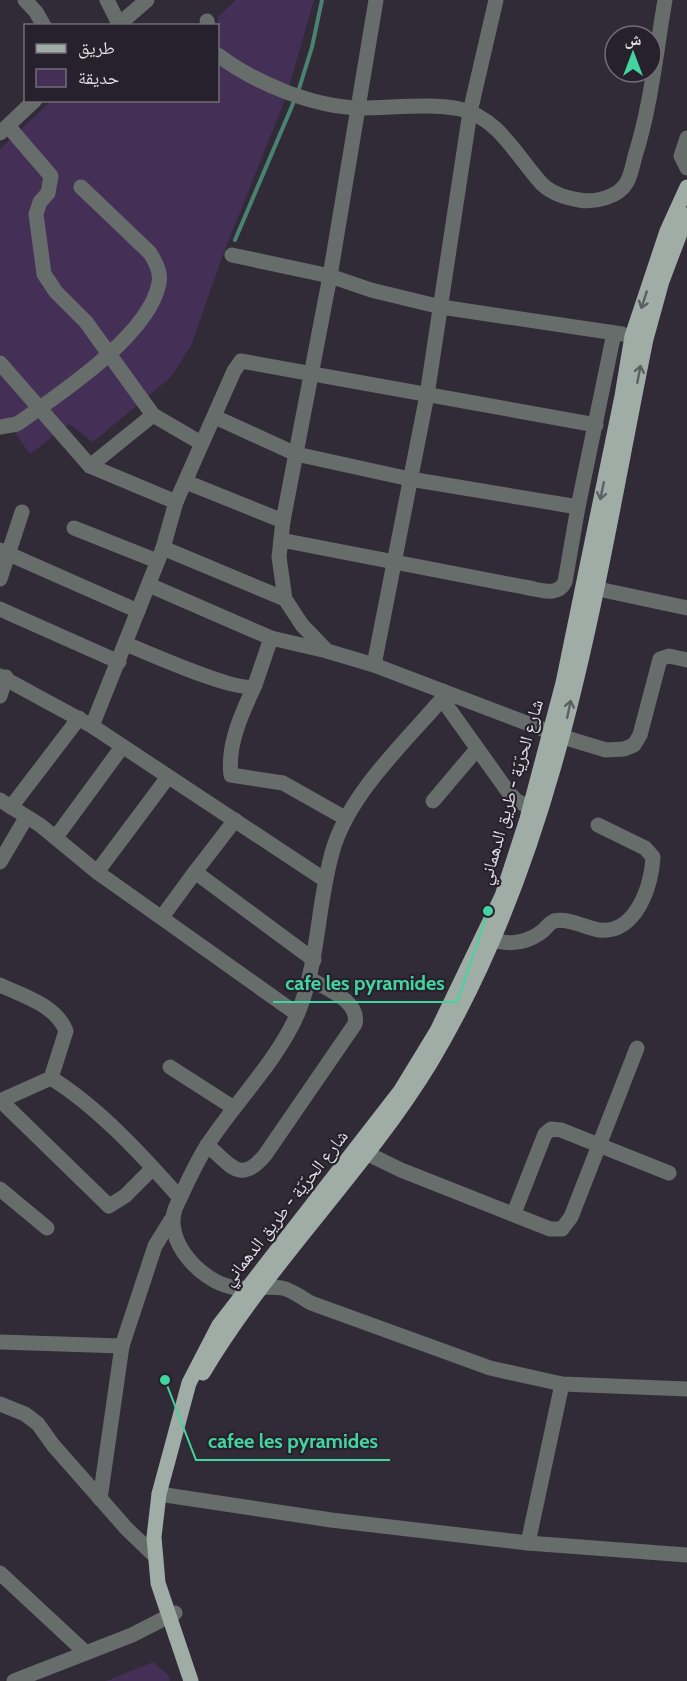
<svg xmlns="http://www.w3.org/2000/svg" width="687" height="1681" viewBox="0 0 687 1681" font-family="Cabin,'Noto Naskh Arabic',sans-serif">
	<rect width="100%" height="100%" fill="#302b36"/>
	<!-- green -->
	<g fill="#443057">
		<path d="M 236,0 L 314,0 L 286,97 L 221,260 L 191,346 L 171,377 L 93,442 L 69,424 L 30,454 L 13,430 L 0,430 L 0,149 L 51,101 L 218,100 L 218,17 Z"/>
		<path d="M 153,1662 L 168,1675 L 170,1681 L 106,1681 Z"/>
	</g>
	<g fill="none" stroke-linecap="round" stroke-linejoin="round">
		<!-- stream -->
		<g stroke="#4a8272" stroke-width="4">
			<path d="M 298,92 L 312,47 L 322,0"/>
			<path d="M 235,240 L 295,99"/>
		</g>
		<!-- minor -->
		<g stroke="#676d6a" stroke-width="15">
			<path d="M 25,0 L 36,12 L 44,26"/>
			<path d="M 107,0 L 119,24"/>
			<path d="M 376,0 L 330,276 L 283,521 L 279,557 L 285,599 L 302,625 L 327,651 L 374,665 L 563,737 L 606,750 L 624,749 L 634,745 L 640,735 L 660,659 L 669,656 L 687,660"/>
			<path d="M 207,21 L 208,26"/>
			<path d="M 117,26 L 147,0"/>
			<path d="M 218,55 C 255,83 313,107 360,108 C 393,108 429,103 460,109 C 498,117 518,158 542,184 C 551,193 567,198 579,200 C 595,203 619,197 627,182 C 631,175 633,164 635,156 C 651,106 656,52 665,0"/>
			<path d="M 8,126 L 51,176 L 48,193 L 40,202 L 36,214 L 44,274 L 56,292 L 86,322 L 153,415"/>
			<path d="M 0,133 L 35,100"/>
			<path d="M 687,138 L 681,156 L 687,168"/>
			<path d="M 232,255 L 330,276 L 371,290 L 441,307 L 622,334"/>
			<path d="M 0,363 L 90,466 L 176,502"/>
			<path d="M 215,417 L 296,454 L 410,479 L 578,507"/>
			<path d="M 0,427 L 17,424 C 58,395 150,335 159,283 C 161,272 156,263 150,253 L 81,187"/>
			<path d="M 90,466 L 153,415 L 201,443"/>
			<path d="M 186,482 L 283,521"/>
			<path d="M 74,528 L 157,561"/>
			<path d="M 281,540 L 524,587 C 539,589 557,598 565,582 L 578,507 L 614,333"/>
			<path d="M 163,548 L 285,599"/>
			<path d="M 0,550 L 138,611"/>
			<path d="M 0,579 L 22,512"/>
			<path d="M 149,585 L 271,638"/>
			<path d="M 584,586 L 687,608"/>
			<path d="M 0,609 L 119,662"/>
			<path d="M 126,644 C 146,652 241,695 255,685 L 271,638 L 327,651"/>
			<path d="M 374,665 L 427,395 L 470,112 L 496,0"/>
			<path d="M 0,676 L 92,726 L 325,880"/>
			<path d="M 254,687 C 242,713 227,745 231,775 L 283,783 L 345,818"/>
			<path d="M 443,691 L 442,699 C 404,743 347,796 332,853 C 317,906 319,961 298,1013 C 277,1061 237,1100 208,1144 C 195,1164 185,1187 175,1209 C 164,1241 200,1280 231,1287 C 248,1291 266,1285 282,1288 C 292,1290 302,1298 311,1303 L 490,1368 L 562,1384 L 687,1389"/>
			<path d="M 0,696 L 6,677"/>
			<path d="M 442,699 L 509,793 L 517,801 L 530,807"/>
			<path d="M 92,726 L 163,548 L 176,502 L 234,371 L 241,361 L 596,425"/>
			<path d="M 0,800 L 40,825 L 97,872 L 297,1014"/>
			<path d="M 433,801 L 477,749"/>
			<path d="M 11,807 L 79,718"/>
			<path d="M 235,820 L 195,872 L 314,960"/>
			<path d="M 56,837 L 122,747"/>
			<path d="M 0,862 L 26,818"/>
			<path d="M 97,872 L 168,777"/>
			<path d="M 162,917 L 195,872"/>
			<path d="M 483,938 C 505,944 521,946 540,933 C 545,930 549,923 554,921 C 567,917 586,928 599,930 C 635,935 652,886 653,857 L 645,848 L 598,825"/>
			<path d="M 0,985 C 23,996 56,1005 66,1031 L 51,1078 L 0,1101"/>
			<path d="M 170,1067 L 234,1108"/>
			<path d="M 51,1078 C 98,1107 143,1156 180,1198"/>
			<path d="M 1,1101 L 109,1206 L 125,1196 L 153,1168"/>
			<path d="M 207,1145 C 231,1165 240,1185 265,1155 L 355,1024 C 360,1001 327,989 310,979"/>
			<path d="M 366,1153 L 401,1170 L 550,1229 L 562,1229 L 571,1217 L 637,1048"/>
			<path d="M 0,1189 L 47,1228"/>
			<path d="M 514,1213 L 545,1134 L 551,1129 L 561,1130 L 669,1173"/>
			<path d="M 0,1342 L 122,1346 L 155,1246 L 171,1220"/>
			<path d="M 0,1404 L 25,1414 L 38,1424 L 53,1445 L 126,1528 L 155,1556"/>
			<path d="M 159,1494 L 331,1520 L 528,1543 L 687,1555"/>
			<path d="M 100,1499 L 122,1346"/>
			<path d="M 528,1543 L 562,1384"/>
			<path d="M 0,1573 L 86,1653"/>
			<path d="M 14,1681 L 132,1635 L 175,1613"/>
		</g>
		<!-- major -->
		<g stroke="#9fada6" stroke-width="15">
			<path d="M 203,1373 C 269,1262 364,1172 431,1062 C 562,843 596,585 646,339 L 662,281 L 687,215"/>
			<path d="M 191,1681 L 158,1583 L 154,1537 L 159,1494 L 189,1383 L 219,1325 L 401,1090 L 437,1031 L 502,896 L 527,819 L 563,683 L 622,396 L 632,336 L 667,231 L 687,187"/>
		</g>
	</g>
	<!-- one-way arrows -->
	<defs><path id="oneway-shaft" d="M-6 0H5M1.5-3L5.5 0L1.5 3" fill="none" stroke-width="1.6" stroke-linecap="round" stroke-linejoin="round" transform="scale(1.5)"/></defs>
	<g stroke="#5c6063">
		<use href="#oneway-shaft" transform="translate(644 300) rotate(108)"/>
		<use href="#oneway-shaft" transform="translate(639 374) rotate(-79)"/>
		<use href="#oneway-shaft" transform="translate(602 491) rotate(102)"/>
		<use href="#oneway-shaft" transform="translate(569 709) rotate(-78)"/>
	</g>
	<g text-anchor="middle" stroke-width="4.5" stroke-linejoin="round" paint-order="stroke">
		<!-- street labels -->
		<g font-size="18" fill="#e1dee6" stroke="#26212c">
			<text transform="translate(511 792) rotate(-74)" y="6">شارع الحرّيّة - طريق الدهماني</text>
			<text transform="translate(285 1208) rotate(-52)" y="6">شارع الحرّيّة - طريق الدهماني</text>
		</g>
	</g>
	<!-- callouts -->
	<path fill="none" stroke="#43d4a0" stroke-width="2" d="M488 911L457 1002H273M165 1380L196 1460H390"/>
	<g fill="#43d4a0" stroke="#26212c" stroke-width="2">
		<circle cx="488" cy="911" r="6"/>
		<circle cx="165" cy="1380" r="6"/>
	</g>
	<g font-size="20" text-anchor="middle" font-weight="bold" fill="#43d4a0" stroke="#26212c" stroke-width="4.5" stroke-linejoin="round" paint-order="stroke">
		<text x="365" y="990">cafe les pyramides</text>
		<text x="293" y="1448">cafee les pyramides</text>
	</g>
	<!-- legend -->
	<rect x="24" y="24" width="195" height="78" fill="#26212c" stroke="#716d76" stroke-width="1.5"/>
	<rect x="36" y="44" width="30" height="9" fill="#9fada6" stroke="#716d76" stroke-width="1.5"/>
	<text x="78" y="54" font-size="18" fill="#e1dee6">طريق</text>
	<rect x="36" y="69" width="30" height="18" fill="#443057" stroke="#716d76" stroke-width="1.5"/>
	<text x="78" y="84" font-size="18" fill="#e1dee6">حديقة</text>
	<!-- north arrow -->
	<g transform="translate(633 54)"><circle r="28" fill="#26212c" stroke="#716d76" stroke-width="1.5"/>
	<path d="M0-4.5L10 22L0 15L-10 22Z" fill="#43d4a0"/>
	<text y="-9" font-size="16" font-weight="bold" text-anchor="middle" fill="#e1dee6">ش</text>
	</g>
</svg>
